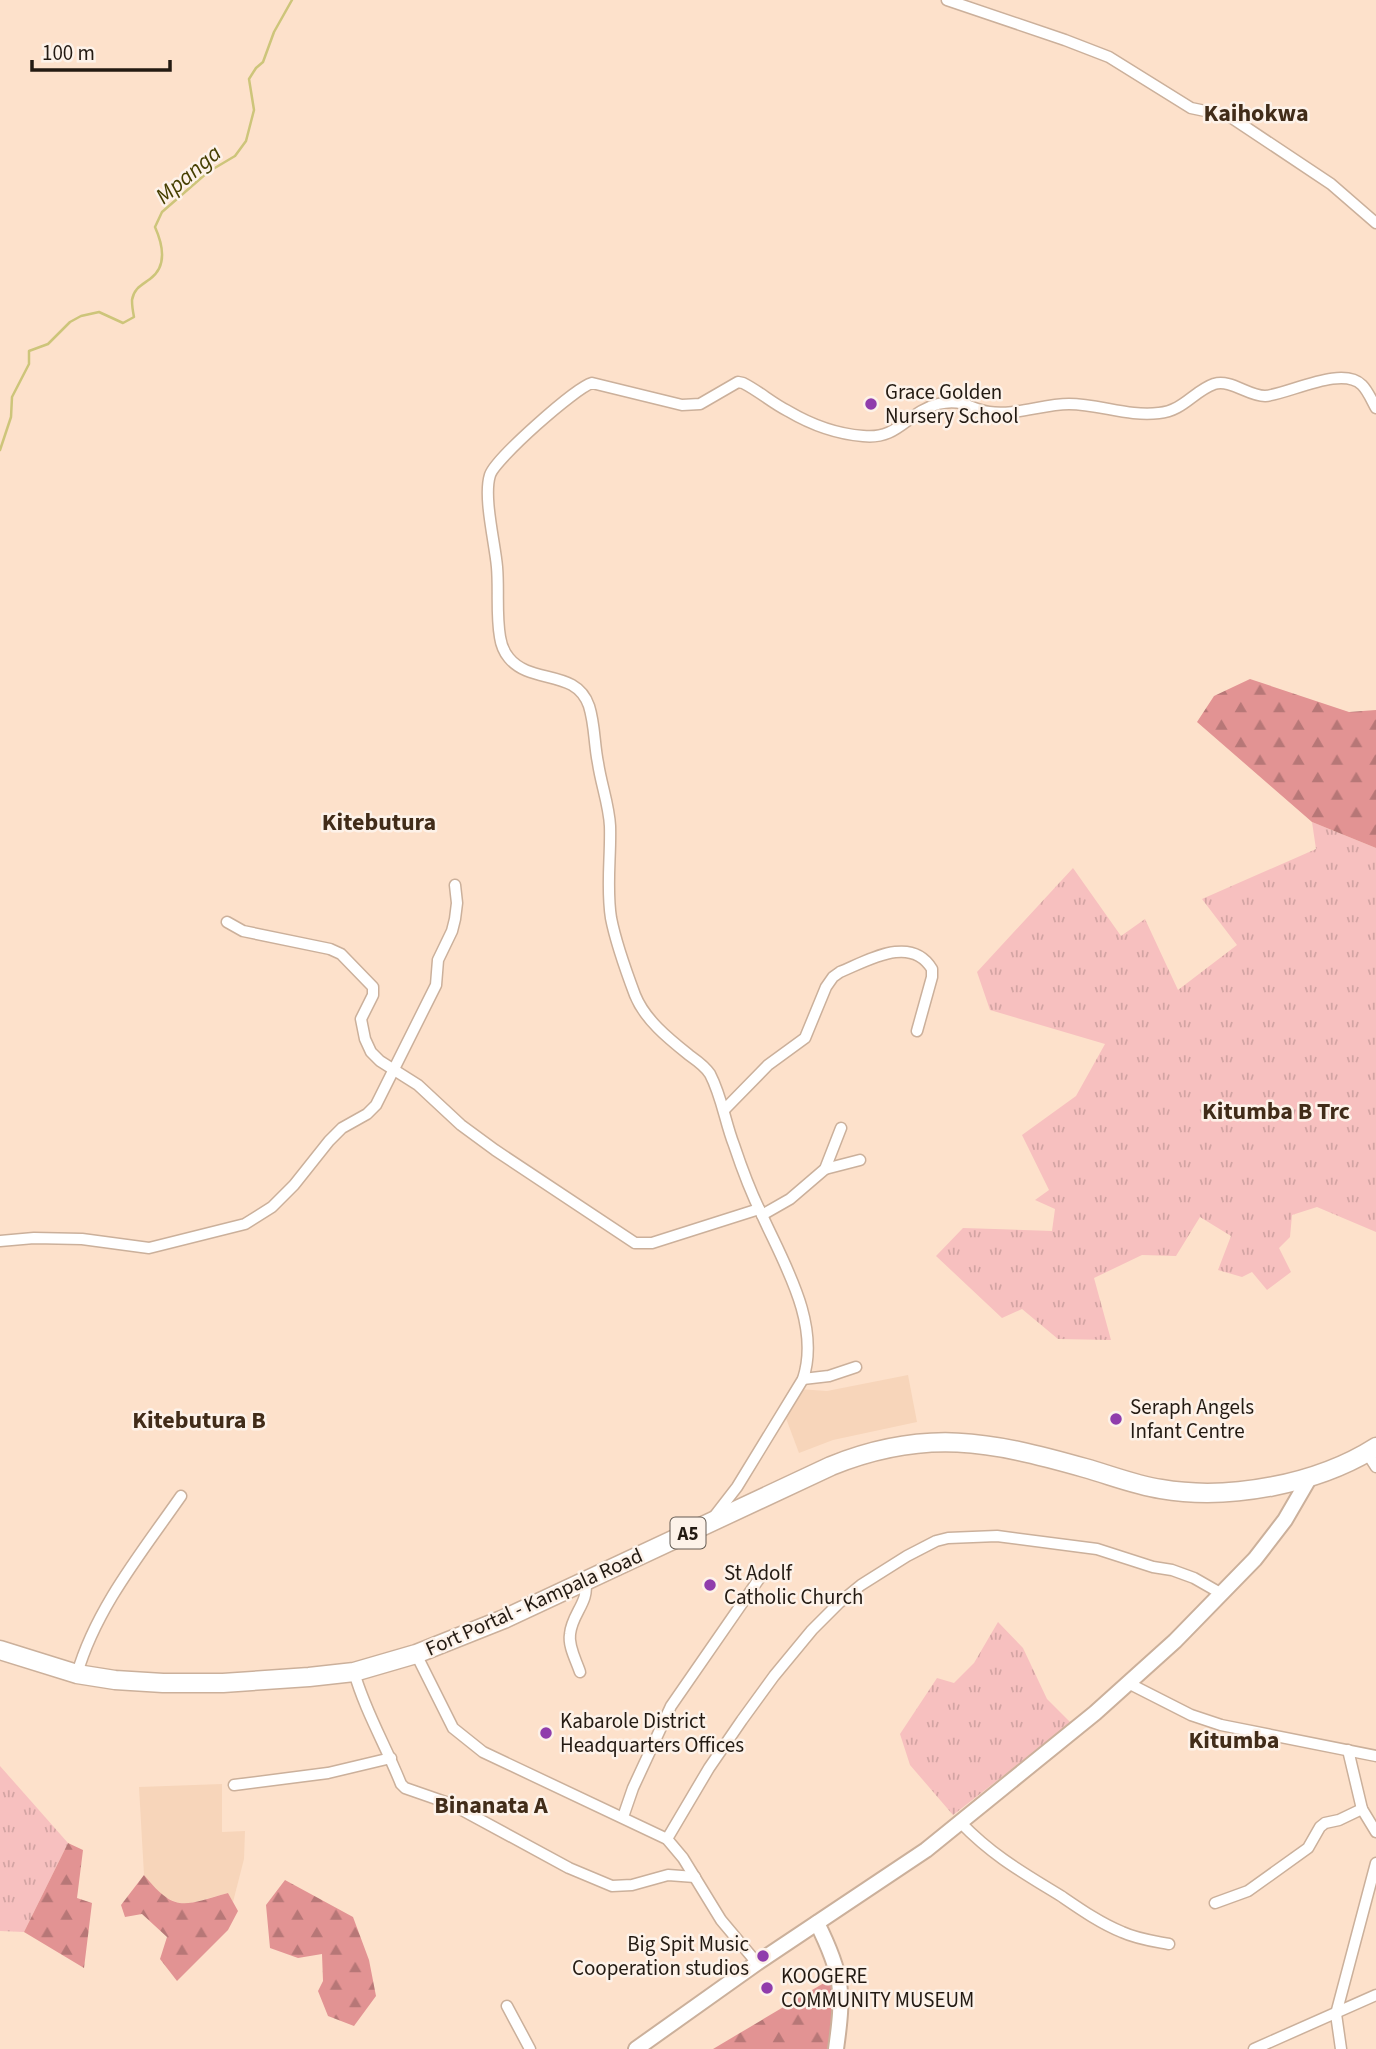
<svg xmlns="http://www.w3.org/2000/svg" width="1376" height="2049" viewBox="0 0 1376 2049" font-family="'Source Sans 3',sans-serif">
	<defs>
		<pattern id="grass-tufts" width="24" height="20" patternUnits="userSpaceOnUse" patternTransform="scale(1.75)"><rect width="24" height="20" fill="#f7c0bf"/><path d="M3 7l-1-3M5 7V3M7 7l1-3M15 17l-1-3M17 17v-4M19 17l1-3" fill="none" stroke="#d3a4a3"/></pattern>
		<pattern id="forest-firs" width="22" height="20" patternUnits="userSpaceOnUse" patternTransform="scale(1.75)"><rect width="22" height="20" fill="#e29393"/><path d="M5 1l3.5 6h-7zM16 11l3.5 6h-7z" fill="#b77777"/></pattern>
	</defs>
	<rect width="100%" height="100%" fill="#fde1cb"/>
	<!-- built -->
	<g fill="#f7d5ba">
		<path d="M 908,1375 L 917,1422 L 833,1440 L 799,1453 L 784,1413 L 798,1389 L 827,1391 Z"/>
		<path d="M 222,1784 L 222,1832 L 245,1831 L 244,1859 L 233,1902 L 228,1893 L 184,1905 L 161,1896 L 144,1875 L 139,1787 Z"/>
	</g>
	<!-- grass -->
	<g fill="url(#grass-tufts)">
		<path d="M 1312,822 L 1376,848 L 1376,1232 L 1317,1207 L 1292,1215 L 1290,1237 L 1279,1248 L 1291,1272 L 1267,1290 L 1252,1272 L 1242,1277 L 1218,1270 L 1231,1236 L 1200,1217 L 1176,1256 L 1142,1255 L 1094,1278 L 1111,1340 L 1058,1339 L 1022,1309 L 1002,1318 L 936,1256 L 963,1228 L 1052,1231 L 1055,1209 L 1035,1200 L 1049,1190 L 1022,1135 L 1076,1096 L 1105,1044 L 990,1010 L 977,972 L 1073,868 L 1121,936 L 1145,919 L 1178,990 L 1237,945 L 1202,899 L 1316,849 Z"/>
		<path d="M 998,1622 L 1023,1648 L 1047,1699 L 1071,1723 L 953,1815 L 910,1765 L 900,1734 L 937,1678 L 954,1683 L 974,1663 Z"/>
		<path d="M 0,1766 L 68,1843 L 24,1932 L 0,1931 Z"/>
	</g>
	<!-- forest -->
	<g fill="url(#forest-firs)">
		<path d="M 1250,679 L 1349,712 L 1376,710 L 1376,848 L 1312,822 L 1197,722 L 1214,696 Z"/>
		<path d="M 68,1843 L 83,1850 L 77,1898 L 92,1903 L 84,1968 L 24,1932 Z"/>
		<path d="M 144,1875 C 176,1914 183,1905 228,1893 L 238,1911 L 228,1930 L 177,1981 L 160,1959 L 167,1937 L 142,1914 L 125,1917 L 121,1905 Z"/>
		<path d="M 285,1880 L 353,1917 L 369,1960 L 376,1996 L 354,2026 L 328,2016 L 318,1991 L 323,1981 L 322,1954 L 298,1958 L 270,1948 L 266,1905 Z"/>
		<path d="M 834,1977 L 833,2049 L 713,2049 Z"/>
	</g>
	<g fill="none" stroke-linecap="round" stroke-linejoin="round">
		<!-- stream -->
		<path stroke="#cdc57a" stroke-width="2.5" d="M 0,450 L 11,417 L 12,397 L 29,364 L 29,351 L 48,344 L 70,322 L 81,316 L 99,312 L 123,323 L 134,317 C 133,312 132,305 132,300 C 134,288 142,285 150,279 C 168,266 163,245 155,227 L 162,212 L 208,172 L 235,156 L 246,141 L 254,110 L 249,79 L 256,68 L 263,62 L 274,32 L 292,0"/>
		<defs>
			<g id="street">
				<path d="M 947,0 L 1065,40 L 1109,57 L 1191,108 L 1229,116 L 1331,184 L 1376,223"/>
				<path d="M 227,922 L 243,931 L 330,949 L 341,954 L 373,987 L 373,995 L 361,1019 L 365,1039 L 371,1052 L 380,1061 L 418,1085 L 461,1125 L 495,1150 L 635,1243 L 652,1243 L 759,1209"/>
				<path d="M 724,1110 L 768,1065 L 805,1038 L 826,987 L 833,977 L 840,972 C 867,961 911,934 932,969 L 932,977 L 917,1031"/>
				<path d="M 825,1169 L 860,1160"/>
				<path d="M 762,1215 L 790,1199 L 825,1169 L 841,1128"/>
				<path d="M 0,1241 L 34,1238 L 82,1239 L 149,1248 L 245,1224 L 272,1207 L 294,1185 L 329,1141 L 342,1128 L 367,1114 L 376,1105 L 436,985 L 438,960 L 452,931 L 455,919 L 457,903 L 455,885"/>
				<path d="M 803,1379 L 829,1376 L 856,1367"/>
				<path d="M 1367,1453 L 1376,1467"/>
				<path d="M 713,1518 L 737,1487 L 803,1379 C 821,1324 784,1264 762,1215 C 751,1193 742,1169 734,1145 C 725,1122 722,1097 710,1074 C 705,1066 696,1060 689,1055 C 669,1039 645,1020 635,995 C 626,971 616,944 611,918 C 606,887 611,857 610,826 C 609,805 601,784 598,763 C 594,744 595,725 589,706 C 576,668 531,685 509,658 C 504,652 501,644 500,637 C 496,614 499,590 497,567 C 495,543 483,497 490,475 C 495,459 575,388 592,383 L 682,405 L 700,404 L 738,382 L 743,383 C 759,391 772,403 788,411 C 810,424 837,434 863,436 C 899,440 907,412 938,404 C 963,398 969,409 989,412 C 1015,416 1043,404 1069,404 C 1099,404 1129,417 1159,413 C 1183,411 1194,391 1214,384 C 1231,379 1248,396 1265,396 C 1289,394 1342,365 1362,385 C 1368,391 1372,401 1376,408"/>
				<path d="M 416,1654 L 453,1728 L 483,1752 L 667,1839 L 683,1858 L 721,1920 L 757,1963"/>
				<path d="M 354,1672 C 365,1711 386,1746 401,1784 L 405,1788 L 451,1804 L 569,1868 L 612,1886 L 632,1885 L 668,1875 L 695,1877"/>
				<path d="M 580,1672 C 576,1660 568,1646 570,1634 C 572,1613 590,1602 585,1581"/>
				<path d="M 77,1674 C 96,1608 142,1552 181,1496"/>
				<path d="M 1128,1683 L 1191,1715 L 1221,1725 L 1376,1756"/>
				<path d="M 1348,1750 L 1362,1809 L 1376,1832"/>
				<path d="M 234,1785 L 328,1773 L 391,1758"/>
				<path d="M 623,1817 L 633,1788 L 671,1706 L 761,1576"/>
				<path d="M 961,1823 C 993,1856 1022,1872 1061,1896 C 1080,1909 1100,1923 1122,1932 C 1137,1939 1153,1941 1169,1944"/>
				<path d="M 667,1839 L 709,1768 L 742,1720 L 774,1676 L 812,1630 L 839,1603 L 861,1585 L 907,1556 L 936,1541 L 948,1538 L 997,1536 L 1097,1549 L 1153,1567 L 1172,1570 L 1194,1578 L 1222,1594"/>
				<path d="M 1215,1903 L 1248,1891 L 1308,1848 L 1320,1827 L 1325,1823 L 1339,1820 L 1362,1809"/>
				<path d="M 507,2006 L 530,2049"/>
				<path d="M 1254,2049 L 1376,1995"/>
				<path d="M 1341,2049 L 1336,2014 L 1376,1863"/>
			</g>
			<g id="secondary">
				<path d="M 817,1923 C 843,1975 844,1992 836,2049"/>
				<path d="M 636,2049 L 757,1963 L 926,1850 L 1095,1713 L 1175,1641 L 1255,1559 L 1285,1520 L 1310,1477"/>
			</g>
			<path id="highway" d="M 0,1650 L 77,1674 L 115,1680 L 163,1683 L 223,1683 L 309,1677 L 354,1672 L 416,1654 L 504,1619 L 831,1466 C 925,1428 990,1441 1085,1468 C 1110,1475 1135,1485 1161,1489 C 1229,1501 1318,1484 1376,1447"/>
		</defs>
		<!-- street casing -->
		<use href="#street" stroke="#cbb09b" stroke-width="13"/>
		<!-- secondary casing -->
		<use href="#secondary" stroke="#cbb09b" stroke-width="18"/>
		<!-- highway casing -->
		<use href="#highway" stroke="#cbb09b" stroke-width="21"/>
		<!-- street -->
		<use href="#street" stroke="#fff" stroke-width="10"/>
		<!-- secondary -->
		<use href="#secondary" stroke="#fff" stroke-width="14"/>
		<!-- highway -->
		<use href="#highway" stroke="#fff" stroke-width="18"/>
	</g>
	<!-- markers -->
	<g fill="#903dac" stroke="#fdf2e9" stroke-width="2.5">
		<circle cx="871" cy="404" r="7"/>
		<circle cx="1116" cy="1419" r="7"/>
		<circle cx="710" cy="1585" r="7"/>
		<circle cx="546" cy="1733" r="7"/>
		<circle cx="763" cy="1956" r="7"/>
		<circle cx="767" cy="1988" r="7"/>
	</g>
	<g text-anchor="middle" stroke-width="5" stroke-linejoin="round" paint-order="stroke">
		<!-- shield labels -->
		<rect fill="#fdf2e9" stroke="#645b52" stroke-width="2" x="670.5" y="1517.5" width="35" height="31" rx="5"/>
		<g font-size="19" font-weight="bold" fill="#231a12">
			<text x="688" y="1540">A5</text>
		</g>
		<!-- poi labels -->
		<g font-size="21" fill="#231a12" stroke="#fdf2e9" text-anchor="start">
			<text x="885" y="399">Grace Golden<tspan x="885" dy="24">Nursery School</tspan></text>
			<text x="1130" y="1414">Seraph Angels<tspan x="1130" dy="24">Infant Centre</tspan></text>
			<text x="724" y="1580">St Adolf<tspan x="724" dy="24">Catholic Church</tspan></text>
			<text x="560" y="1728">Kabarole District<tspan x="560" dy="24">Headquarters Offices</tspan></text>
			<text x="749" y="1951" text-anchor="end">Big Spit Music<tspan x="749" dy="24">Cooperation studios</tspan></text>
			<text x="781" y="1983">KOOGERE<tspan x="781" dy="24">COMMUNITY MUSEUM</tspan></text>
		</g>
		<!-- street labels -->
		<g font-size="21" fill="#231a12" stroke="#fdf2e9">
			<text transform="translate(534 1602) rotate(-24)" y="7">Fort Portal - Kampala Road</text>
		</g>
		<!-- water labels -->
		<g font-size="23" font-style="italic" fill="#453f01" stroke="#fdf2e9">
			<text transform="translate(188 174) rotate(-40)" y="8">Mpanga</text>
		</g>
		<!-- quarter labels -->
		<g font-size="24" font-weight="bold" fill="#412c19" stroke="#fdf2e9">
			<text x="1256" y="121">Kaihokwa</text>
			<text x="379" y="830">Kitebutura</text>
			<text x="1276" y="1119">Kitumba B Trc</text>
			<text x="199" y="1428">Kitebutura B</text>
			<text x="1234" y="1748">Kitumba</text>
			<text x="491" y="1813">Binanata A</text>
		</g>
	</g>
	<!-- scale -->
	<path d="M32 60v10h138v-10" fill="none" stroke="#231a12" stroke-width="3.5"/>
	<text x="42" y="60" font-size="21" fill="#231a12" stroke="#fdf2e9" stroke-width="5" paint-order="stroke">100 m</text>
</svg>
